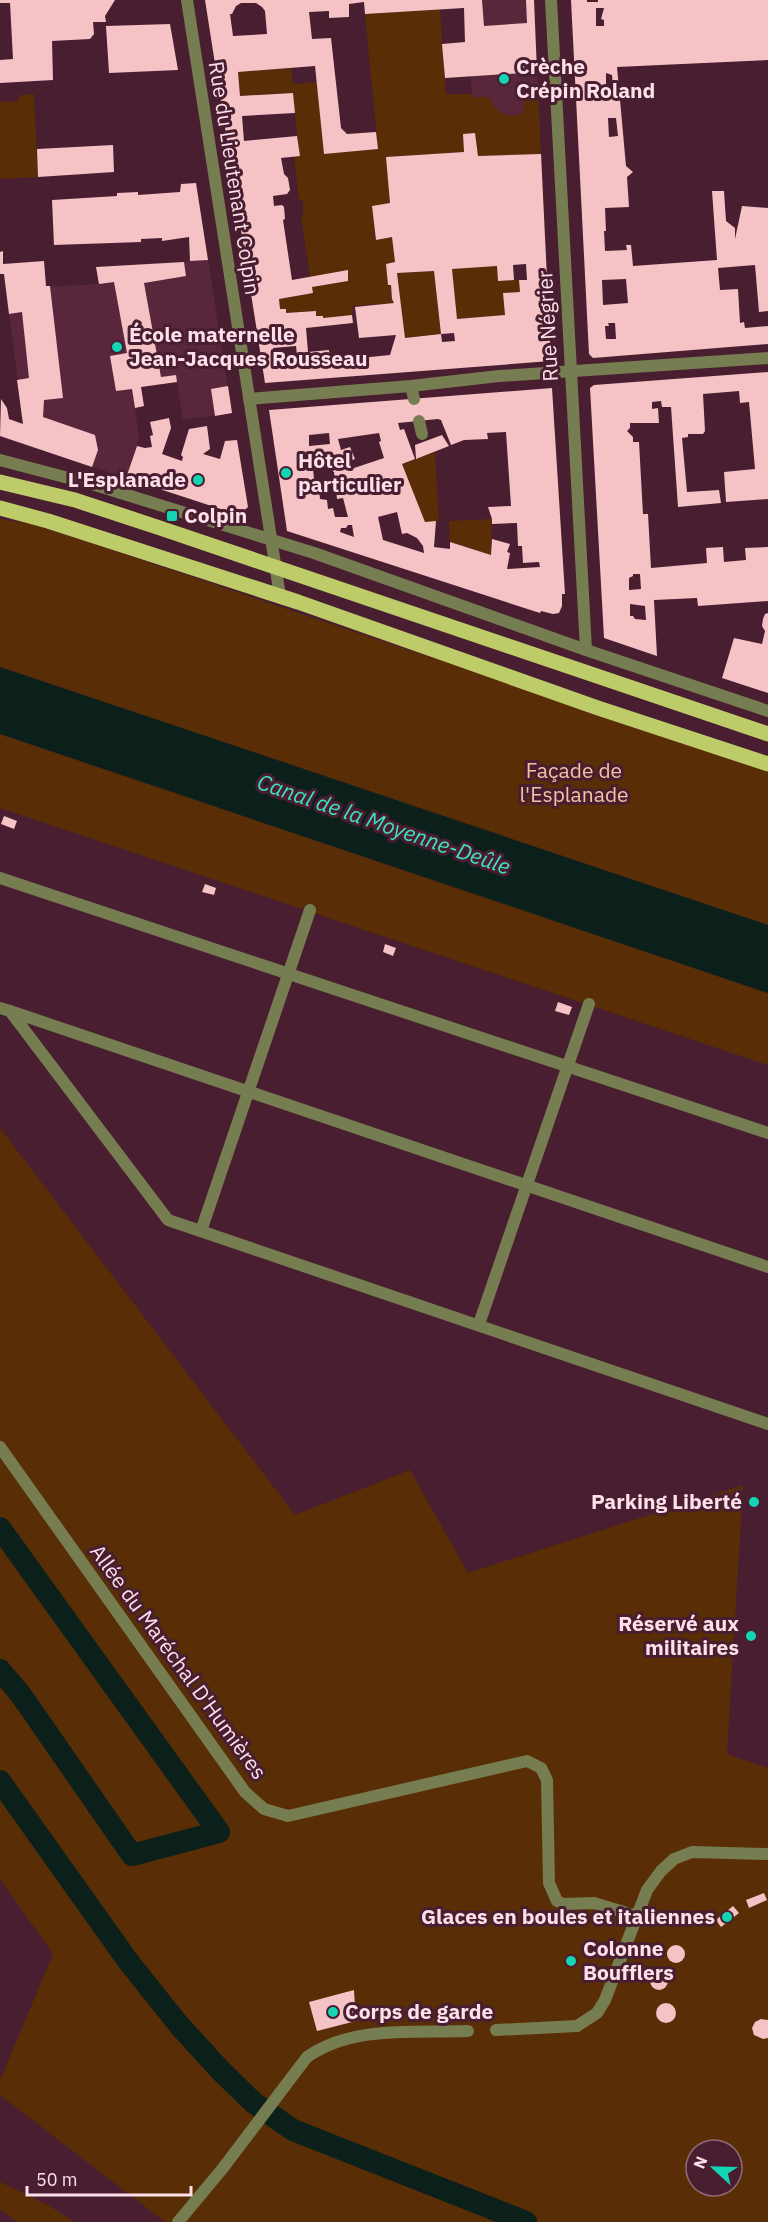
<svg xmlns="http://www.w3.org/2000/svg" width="768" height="2222" viewBox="0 0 768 2222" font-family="'IBM Plex Sans',sans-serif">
	<rect width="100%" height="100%" fill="#481e30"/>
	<!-- built -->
	<g fill="#58273c">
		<path d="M 482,0 L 534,0 L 541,154 L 475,133 L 468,42 L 485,41 Z"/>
		<path d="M 208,260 L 232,413 L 183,420 L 177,382 L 141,387 L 144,406 L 135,408 L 139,437 L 126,478 L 26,444 L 6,289 L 98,284 L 96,267 Z"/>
	</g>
	<!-- green -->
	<g fill="#592d05" fill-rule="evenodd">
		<path d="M 440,9 L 446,94 L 472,94 L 473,97 L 489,97 C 495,111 501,115 516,116 L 523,112 L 525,92 L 538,90 L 541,154 L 478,156 L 475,133 L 463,135 L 464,152 L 387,157 L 390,203 L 372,207 L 376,240 L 392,237 L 395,262 L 386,264 L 388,285 L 391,285 L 392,299 L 394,303 L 352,306 L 352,315 L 323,318 L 322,316 L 316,316 L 315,311 L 286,313 L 286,309 L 280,309 L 279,299 L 313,293 L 312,287 L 348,281 L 348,271 L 310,277 L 301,216 L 303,216 L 303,200 L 299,200 L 294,157 L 299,156 L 293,93 L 240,96 L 238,72 L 291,68 L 293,84 L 317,82 L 324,154 L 378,149 L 365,14 Z"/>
		<path d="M 34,94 L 38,177 L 0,179 L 0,102 L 18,101 L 20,95 Z"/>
		<path d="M 497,266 L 498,280 L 519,280 L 520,292 L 503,293 L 505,315 L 457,319 L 452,269 Z"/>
		<path d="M 434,271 L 441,334 L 405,338 L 397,273 Z"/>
		<path d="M 435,452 L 439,521 L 425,522 L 402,464 Z"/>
		<path d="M 0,519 L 27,523 L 82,540 L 768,771 L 768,925 L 0,667 Z"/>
		<path d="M 492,519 L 491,555 L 450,542 L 449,521 Z"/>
		<path d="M 0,734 L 768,993 L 768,1065 L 0,808 Z"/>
		<path d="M 0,1128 L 295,1515 L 410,1470 L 468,1573 L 743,1485 L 727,1754 L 768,1768 L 768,2222 L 165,2222 L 0,2095 L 0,2080 L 53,1954 L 0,1879 ZM 696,2150 L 732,2150 L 732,2186 L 696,2186 Z"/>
		<path d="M 0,2182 L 50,2206 L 74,2222 L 17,2222 L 0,2209 Z"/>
	</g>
	<!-- water -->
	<path fill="#0b201b" d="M 0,667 L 768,925 L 768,993 L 0,734 Z"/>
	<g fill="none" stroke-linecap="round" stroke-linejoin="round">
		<!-- canal -->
		<g stroke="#0b201b" stroke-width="22">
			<path d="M 0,1528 L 219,1832 L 132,1855 L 21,1695 L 0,1670"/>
			<path d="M 0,1781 L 128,1961 L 179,2025 L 221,2071 L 254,2103 L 293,2130 L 526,2222"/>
		</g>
	</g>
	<!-- building -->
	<g fill="#f5c2c5" fill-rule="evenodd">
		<path d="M 0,0 L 115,0 L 105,16 L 106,22 L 93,22 L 94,34 L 90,39 L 52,41 L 53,80 L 0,83 L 0,60 L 13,59 L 10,3 L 0,3 Z"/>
		<path d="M 205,0 L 482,0 L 484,26 L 527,23 L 526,0 L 534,0 L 537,72 L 445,78 L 442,44 L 465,42 L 464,8 L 365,14 L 364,2 L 349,4 L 349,17 L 329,18 L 329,11 L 309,12 L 312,39 L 331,38 L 341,128 L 347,134 L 376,132 L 378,149 L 324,154 L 315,66 L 238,72 L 240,96 L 293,93 L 295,113 L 242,116 L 244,141 L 297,136 L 300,156 L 281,158 L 284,174 L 288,178 L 290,190 L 287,194 L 273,196 L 274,206 L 282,205 L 284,207 L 285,219 L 283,220 L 292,280 L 348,270 L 348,281 L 312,287 L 313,293 L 279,299 L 280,309 L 286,309 L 286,313 L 316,311 L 316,316 L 323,316 L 323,318 L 352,315 L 353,323 L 306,328 L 308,352 L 329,350 L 330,361 L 390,355 L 396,335 L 359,338 L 355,307 L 394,303 L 392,299 L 391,285 L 388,285 L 386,264 L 395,262 L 392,237 L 376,240 L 372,206 L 390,203 L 386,157 L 464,152 L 463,134 L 475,133 L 478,156 L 541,154 L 551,361 L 265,383 ZM 241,3 L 256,3 L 262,7 L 265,11 L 267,34 L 233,36 L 230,14 L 232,14 L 236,6 ZM 526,264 L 527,280 L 519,280 L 520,292 L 503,293 L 505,315 L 457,319 L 452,269 L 497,266 L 498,281 L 514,280 L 513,265 ZM 434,271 L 441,334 L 454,333 L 455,341 L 442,342 L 441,334 L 405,338 L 397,273 ZM 296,346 L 297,356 L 294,360 L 274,362 L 273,348 Z"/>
		<path d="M 571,0 L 587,0 L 587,2 L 598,2 L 598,0 L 768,0 L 768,60 L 617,67 L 626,166 L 633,172 L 627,177 L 629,207 L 605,208 L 606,231 L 604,231 L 605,251 L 627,250 L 626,245 L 631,245 L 633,266 L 717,260 L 712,191 L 724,191 L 726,221 L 735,228 L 735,239 L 742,206 L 768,208 L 768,311 L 759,312 L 755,265 L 718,268 L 720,290 L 738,289 L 740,323 L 744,322 L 745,328 L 768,326 L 768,344 L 593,358 L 589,354 ZM 596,8 L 604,8 L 601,19 L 604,20 L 604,26 L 596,26 ZM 606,73 L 612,75 L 613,88 L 606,88 ZM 608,118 L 616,118 L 618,136 L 609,137 ZM 626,279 L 628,303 L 603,305 L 602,280 ZM 608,323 L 615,323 L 616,339 L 606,339 L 605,326 L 609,326 Z"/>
		<path d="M 170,24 L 178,70 L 109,73 L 106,26 Z"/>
		<path d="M 113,145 L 114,172 L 38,177 L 37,149 Z"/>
		<path d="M 196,183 L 208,260 L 190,261 L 189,237 L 162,241 L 162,238 L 141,239 L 141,242 L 54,245 L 52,200 L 117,196 L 117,193 L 138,192 L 138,195 L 180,192 L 181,184 Z"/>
		<path d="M 3,251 L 3,264 L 44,261 L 46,286 L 50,286 L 63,398 L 44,400 L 43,417 L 95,435 L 98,450 L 92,467 L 0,436 L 1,399 L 7,408 L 9,419 L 23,424 L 17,380 L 29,378 L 22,312 L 9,314 L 4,274 L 0,274 L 0,252 Z"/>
		<path d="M 184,262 L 186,276 L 144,283 L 161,377 L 176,375 L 177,382 L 141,387 L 144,406 L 135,408 L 132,389 L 116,391 L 110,356 L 127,353 L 114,282 L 99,284 L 96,267 Z"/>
		<path d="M 768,372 L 768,499 L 726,502 L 724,472 L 755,469 L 749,402 L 740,403 L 739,391 L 703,394 L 705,431 L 703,434 L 688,434 L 688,437 L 682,438 L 687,492 L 719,490 L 721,503 L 678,507 L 671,407 L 662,407 L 661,401 L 652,402 L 652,409 L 658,408 L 659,423 L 630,423 L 630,428 L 627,431 L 633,437 L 633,442 L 639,442 L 643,514 L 648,514 L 651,568 L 707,563 L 706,548 L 723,547 L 724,562 L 746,560 L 745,548 L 768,547 L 768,601 L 698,606 L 697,598 L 654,600 L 657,656 L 604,638 L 590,388 L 594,385 ZM 633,574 L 640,574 L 641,589 L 629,590 L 629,578 L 633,576 ZM 630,604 L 645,606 L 646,620 L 635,619 L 633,616 L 630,616 Z"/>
		<path d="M 228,386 L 232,413 L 215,416 L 211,389 Z"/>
		<path d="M 552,388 L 565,594 L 562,594 L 562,606 L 559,613 L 553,614 L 541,611 L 540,613 L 287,531 L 269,410 ZM 438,419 L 441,420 L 451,445 L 464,440 L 488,439 L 487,433 L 506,432 L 511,506 L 488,507 L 492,519 L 492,524 L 517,523 L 518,546 L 522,546 L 523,563 L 539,562 L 540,567 L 507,569 L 510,553 L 507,552 L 510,544 L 492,539 L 491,555 L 450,542 L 450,549 L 434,547 L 436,521 L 425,522 L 402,464 L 415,459 L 404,429 L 400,430 L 398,423 ZM 329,433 L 330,444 L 309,446 L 309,435 ZM 379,433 L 381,441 L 379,442 L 384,458 L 348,470 L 346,462 L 355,459 L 350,447 L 341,450 L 338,439 ZM 327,468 L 334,472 L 337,499 L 343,498 L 348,517 L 335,517 L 333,508 L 328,509 L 327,500 L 320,499 L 319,486 L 315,487 L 313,470 ZM 397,512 L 402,534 L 407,533 L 417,538 L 423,546 L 424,553 L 383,540 L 378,517 ZM 348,525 L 352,525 L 354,537 L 340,532 L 341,528 L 346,528 Z"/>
		<path d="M 169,418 L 171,428 L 162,454 L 182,461 L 183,457 L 181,455 L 189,429 L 207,426 L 210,449 L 203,454 L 220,459 L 225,441 L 237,440 L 248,507 L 239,515 L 126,478 L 137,446 L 145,448 L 152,447 L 150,436 L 153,435 L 150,422 Z"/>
		<path d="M 442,435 L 449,446 L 416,459 L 415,445 Z"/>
		<path d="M 768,613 L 768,693 L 722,678 L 734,638 L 762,644 L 765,631 L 762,626 L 763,619 L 765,614 Z"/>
		<path d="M 4,816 L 17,821 L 14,829 L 1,824 Z"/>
		<path d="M 205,884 L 216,888 L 214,895 L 202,892 Z"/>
		<path d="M 385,944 L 396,948 L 393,956 L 383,952 Z"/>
		<path d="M 558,1002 L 572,1007 L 569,1015 L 555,1011 Z"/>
		<path d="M 764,1893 L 767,1900 L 749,1908 L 746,1900 Z"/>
		<path d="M 733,1906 L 739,1913 L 721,1927 L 716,1920 Z"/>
		<circle cx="676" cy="1954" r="9"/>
		<circle cx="659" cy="1981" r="9"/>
		<path d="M 354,1990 L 356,2021 L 317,2031 L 309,2002 Z"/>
		<circle cx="666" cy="2013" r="10"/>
		<path d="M 761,2019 L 768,2020 L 768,2038 L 763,2039 L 754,2035 L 752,2028 L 755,2022 Z"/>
	</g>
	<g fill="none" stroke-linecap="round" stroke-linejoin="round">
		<!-- service -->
		<g stroke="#767d50" stroke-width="12">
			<path d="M 411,386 L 414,399"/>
			<path d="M 419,421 L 422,434"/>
			<path d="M 496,2030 L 577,2026"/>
			<path d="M 178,2222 L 223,2168 L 307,2057 C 353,2025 414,2033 468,2031"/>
		</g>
		<!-- pedestrian -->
		<g stroke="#767d50" stroke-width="12">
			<path d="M 0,878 L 768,1133"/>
			<path d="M 0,1008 L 10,1011 L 168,1220 L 768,1424"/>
			<path d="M 10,1011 L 768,1267"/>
			<path d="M 201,1231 L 310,910"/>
			<path d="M 479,1324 L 589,1004"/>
			<path d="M 0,1447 L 245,1792 L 264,1809 L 288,1816 L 527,1761 L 541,1768 L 547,1780 L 549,1883 L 557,1901 L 563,1904 L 594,1903 L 637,1916"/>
			<path d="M 577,2026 L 597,2013 L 605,2000 L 647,1890 L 661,1871 L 674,1859 L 692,1852 L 768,1854"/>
		</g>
		<!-- minor -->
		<g stroke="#767d50" stroke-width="12">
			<path d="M 249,399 L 411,386 L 499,376 L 768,358"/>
			<path d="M 0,460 L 95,485 L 314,553 L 586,650"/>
		</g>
		<!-- tertiary -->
		<g stroke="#767d50" stroke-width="12">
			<path d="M 187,0 L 280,596"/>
			<path d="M 551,0 L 586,650 L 768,711"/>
		</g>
		<!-- primary -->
		<g stroke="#bdcb69" stroke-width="15">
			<path d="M 0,482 L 75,500 L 163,529 L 768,734"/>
			<path d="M 0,508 L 48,521 L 298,602 L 598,708 L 768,764"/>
		</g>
	</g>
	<!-- markers -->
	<g fill="#14d5b3" stroke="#481e30" stroke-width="2">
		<circle cx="504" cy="79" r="6"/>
		<circle cx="117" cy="347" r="6"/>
		<circle cx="286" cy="473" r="6"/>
		<circle cx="198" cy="480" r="6"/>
		<rect x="166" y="510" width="12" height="12" rx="3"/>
		<circle cx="754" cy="1502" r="6"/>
		<circle cx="751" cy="1636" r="6"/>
		<circle cx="727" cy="1917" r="6"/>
		<circle cx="571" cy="1961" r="6"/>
		<circle cx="333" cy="2012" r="6"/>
	</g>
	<g text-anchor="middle" stroke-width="6" stroke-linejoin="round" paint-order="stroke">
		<!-- poi labels -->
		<g font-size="21" font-weight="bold" fill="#fde0ea" stroke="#481e30" text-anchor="start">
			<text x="516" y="74">Crèche<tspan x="516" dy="24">Crépin Roland</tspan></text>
			<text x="129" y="342">École maternelle<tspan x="129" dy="24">Jean-Jacques Rousseau</tspan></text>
			<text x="298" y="468">Hôtel<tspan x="298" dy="24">particulier</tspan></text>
			<text x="186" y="487" text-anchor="end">L'Esplanade</text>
			<text x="184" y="523">Colpin</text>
			<text x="742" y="1509" text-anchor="end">Parking Liberté</text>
			<text x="739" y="1631" text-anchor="end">Réservé aux<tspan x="739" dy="24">militaires</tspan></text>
			<text x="715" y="1924" text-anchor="end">Glaces en boules et italiennes</text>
			<text x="583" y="1956">Colonne<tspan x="583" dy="24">Boufflers</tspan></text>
			<text x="345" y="2019">Corps de garde</text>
		</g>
		<!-- street labels -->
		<g font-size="21" fill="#fde0ea" stroke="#481e30">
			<text transform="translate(234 178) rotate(81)" y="7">Rue du Lieutenant Colpin</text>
			<text transform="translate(548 326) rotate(-93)" y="7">Rue Négrier</text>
			<text transform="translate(178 1662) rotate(54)" y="7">Allée du Maréchal D'Humières</text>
		</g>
		<!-- park labels -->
		<g font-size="21" fill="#f3c3a3" stroke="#481e30">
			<text x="574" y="778">Façade de<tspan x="574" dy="24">l'Esplanade</tspan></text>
		</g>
		<!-- water labels -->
		<g font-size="22" font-style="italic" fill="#3ee2c1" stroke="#481e30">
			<text transform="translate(384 824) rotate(19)" y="8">Canal de la Moyenne-Deûle</text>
		</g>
	</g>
	<!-- north arrow -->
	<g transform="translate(714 2168) rotate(292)"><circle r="28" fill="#481e30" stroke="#906c7a" stroke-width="1.5"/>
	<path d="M0-4.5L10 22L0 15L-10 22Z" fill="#14d5b3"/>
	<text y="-9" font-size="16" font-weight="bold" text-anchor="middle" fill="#fde0ea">N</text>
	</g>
	<!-- scale -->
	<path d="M27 2186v9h164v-9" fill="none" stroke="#fde0ea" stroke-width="3"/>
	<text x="36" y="2186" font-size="18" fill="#fde0ea" stroke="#481e30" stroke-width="4.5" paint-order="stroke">50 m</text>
</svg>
